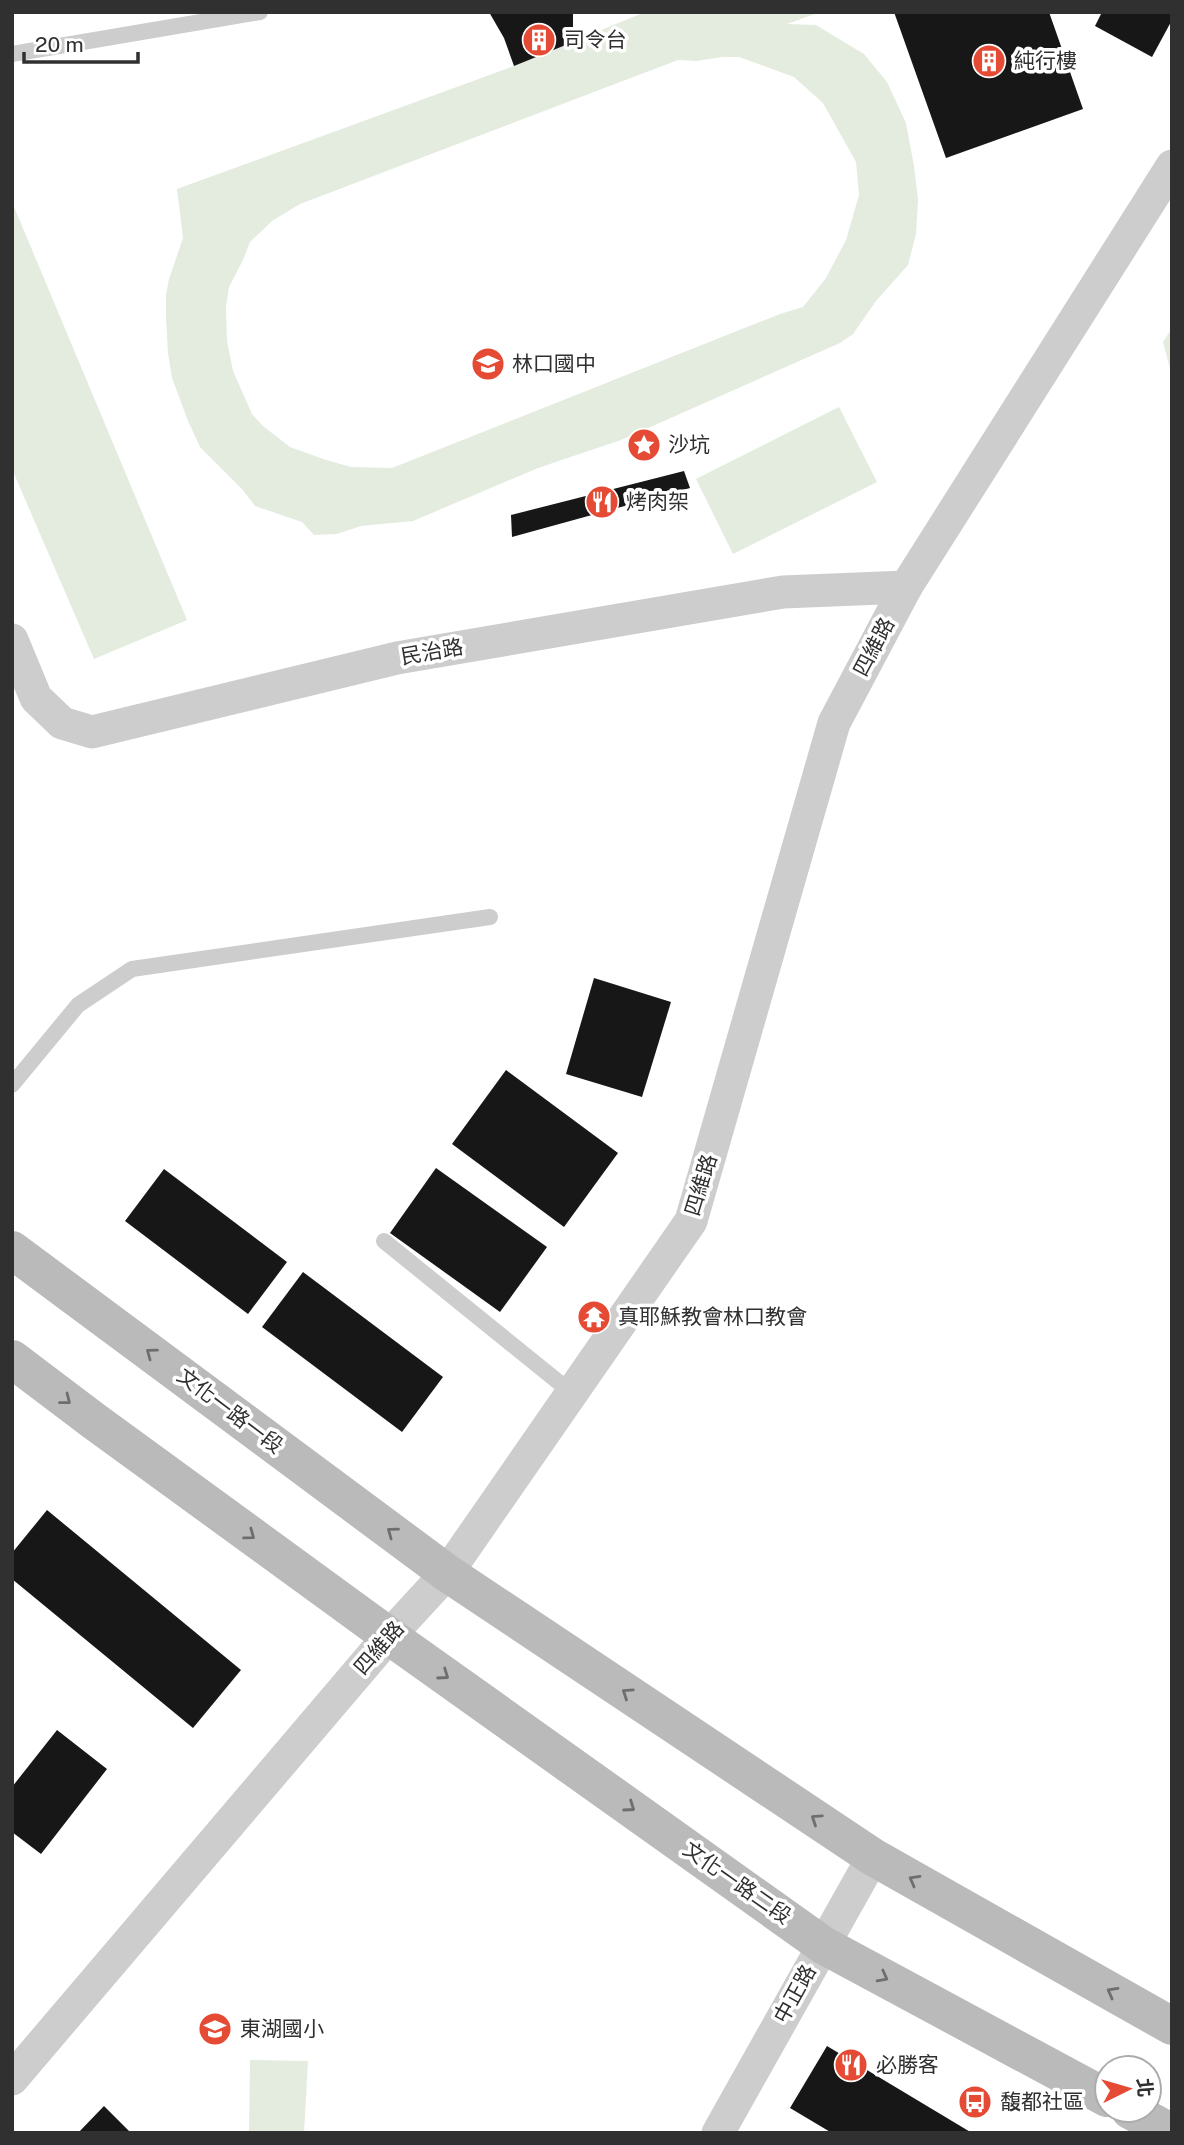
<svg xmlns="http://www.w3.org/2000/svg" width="1184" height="2145" viewBox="0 0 1184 2145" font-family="'Public Sans','Noto Sans TC',sans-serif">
	<rect width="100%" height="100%" fill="#fff"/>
	<!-- green -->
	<g fill="#e3ecde" fill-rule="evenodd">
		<path d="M 645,12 L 820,12 L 787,24 L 816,25 L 864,54 L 887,82 L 906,123 L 914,166 L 918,200 L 916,234 L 908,265 L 876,301 L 853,334 L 840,343 L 621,440 L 538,468 L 413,521 L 361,526 L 337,534 L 314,535 L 302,522 L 255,506 L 242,489 L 200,447 L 188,421 L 172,378 L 168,353 L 166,317 L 166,295 L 169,279 L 183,238 L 177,189 L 514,66 ZM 722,57 L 739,57 L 794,77 L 823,103 L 856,162 L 859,195 L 846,240 L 826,278 L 803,307 L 780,314 L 392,468 L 351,467 L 326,460 L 290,447 L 263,426 L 252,414 L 233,371 L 227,341 L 226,307 L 229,287 L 243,260 L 250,242 L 272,221 L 300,204 L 678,60 L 696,61 Z"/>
		<path d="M 12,202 L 187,620 L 94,659 L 12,469 Z"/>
		<path d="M 1172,328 L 1172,376 L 1163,342 Z"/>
		<path d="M 839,407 L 877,482 L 733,554 L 696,479 Z"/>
		<path d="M 250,2060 L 308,2061 L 304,2133 L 249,2133 Z"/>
	</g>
	<!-- building -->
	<g fill="#171717">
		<path d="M 489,12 L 573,12 L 573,42 L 514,66 L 504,38 Z"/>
		<path d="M 894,12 L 1049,12 L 1083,109 L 946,158 Z"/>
		<path d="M 1102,12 L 1172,12 L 1172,20 L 1152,57 L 1095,26 Z"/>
		<path d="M 684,471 L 690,488 L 512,537 L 511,515 Z"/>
		<path d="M 594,978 L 671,1002 L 642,1097 L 566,1074 Z"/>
		<path d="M 506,1070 L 618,1153 L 564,1227 L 452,1144 Z"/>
		<path d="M 436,1168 L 547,1247 L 500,1312 L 390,1233 Z"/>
		<path d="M 164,1169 L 287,1262 L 248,1314 L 125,1221 Z"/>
		<path d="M 303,1272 L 443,1377 L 402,1432 L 262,1327 Z"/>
		<path d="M 47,1510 L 241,1670 L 193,1728 L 12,1579 L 12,1553 Z"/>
		<path d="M 57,1730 L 107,1769 L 41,1854 L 12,1832 L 12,1787 Z"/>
		<path d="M 827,2046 L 972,2133 L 832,2133 L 790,2108 Z"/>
		<path d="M 104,2106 L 131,2133 L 78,2133 Z"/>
	</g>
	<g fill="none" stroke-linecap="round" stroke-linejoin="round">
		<!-- lane -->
		<g stroke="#cdcdcd" stroke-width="16">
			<path d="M 12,54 L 260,12"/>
			<path d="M 12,1085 L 78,1005 L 132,969 L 490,917"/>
			<path d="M 384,1241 L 572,1393"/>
		</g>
		<!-- street -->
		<g stroke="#cdcdcd" stroke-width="33">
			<path d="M 12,640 L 36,698 L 62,723 L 92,732 L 397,658 L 783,592 L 906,587"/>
			<path d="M 12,2079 L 389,1636 L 447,1573 L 691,1221 L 834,723 L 906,587 L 1172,166"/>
			<path d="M 718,2133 L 873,1857"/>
		</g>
		<!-- secondary -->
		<g stroke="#bababa" stroke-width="38">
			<path d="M 12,1250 L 447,1573 L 873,1857 L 1172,2026"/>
			<path d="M 12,1359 L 94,1421 L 389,1636 L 823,1945 L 1107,2098"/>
			<path d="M 1130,2110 L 1172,2133"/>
		</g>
	</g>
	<!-- one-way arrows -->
	<defs><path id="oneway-chevron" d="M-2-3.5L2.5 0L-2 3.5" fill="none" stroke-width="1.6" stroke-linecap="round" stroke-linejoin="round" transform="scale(1.75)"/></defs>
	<g stroke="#6e6e6e">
		<use href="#oneway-chevron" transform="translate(151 1353) rotate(-143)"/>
		<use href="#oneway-chevron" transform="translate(66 1400) rotate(38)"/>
		<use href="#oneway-chevron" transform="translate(392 1532) rotate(-143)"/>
		<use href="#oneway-chevron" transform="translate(250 1535) rotate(36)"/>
		<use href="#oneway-chevron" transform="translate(444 1675) rotate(35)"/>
		<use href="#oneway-chevron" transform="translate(627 1693) rotate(-146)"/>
		<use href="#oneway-chevron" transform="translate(630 1807) rotate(35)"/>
		<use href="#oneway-chevron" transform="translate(816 1819) rotate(-146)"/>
		<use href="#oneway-chevron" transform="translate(914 1880) rotate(-151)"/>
		<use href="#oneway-chevron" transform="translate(883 1977) rotate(28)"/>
		<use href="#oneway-chevron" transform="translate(1112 1992) rotate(-151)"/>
	</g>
	<!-- icons -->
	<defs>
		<symbol id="building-disc" viewBox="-11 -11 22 22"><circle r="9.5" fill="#e44a34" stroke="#fff"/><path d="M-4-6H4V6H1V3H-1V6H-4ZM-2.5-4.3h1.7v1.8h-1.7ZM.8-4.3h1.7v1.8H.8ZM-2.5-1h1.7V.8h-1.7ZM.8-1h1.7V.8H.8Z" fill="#fff"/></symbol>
		<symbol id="school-disc" viewBox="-11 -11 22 22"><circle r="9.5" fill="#e44a34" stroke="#fff"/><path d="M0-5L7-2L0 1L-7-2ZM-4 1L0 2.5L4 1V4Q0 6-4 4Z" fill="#fff"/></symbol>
		<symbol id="sight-disc" viewBox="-11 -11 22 22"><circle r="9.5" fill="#e44a34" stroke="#fff"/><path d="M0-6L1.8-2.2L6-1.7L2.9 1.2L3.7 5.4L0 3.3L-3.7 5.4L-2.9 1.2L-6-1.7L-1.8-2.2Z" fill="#fff"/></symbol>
		<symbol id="restaurant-disc" viewBox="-11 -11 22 22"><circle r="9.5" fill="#e44a34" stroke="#fff"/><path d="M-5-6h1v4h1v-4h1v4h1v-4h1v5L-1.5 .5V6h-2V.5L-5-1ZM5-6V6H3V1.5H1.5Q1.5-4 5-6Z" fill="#fff"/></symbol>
		<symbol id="temple-disc" viewBox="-11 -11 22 22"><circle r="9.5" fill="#e44a34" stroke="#fff"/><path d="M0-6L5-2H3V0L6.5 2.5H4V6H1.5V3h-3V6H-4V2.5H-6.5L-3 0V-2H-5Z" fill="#fff"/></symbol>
		<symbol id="bus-disc" viewBox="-11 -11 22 22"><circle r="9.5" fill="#e44a34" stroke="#fff"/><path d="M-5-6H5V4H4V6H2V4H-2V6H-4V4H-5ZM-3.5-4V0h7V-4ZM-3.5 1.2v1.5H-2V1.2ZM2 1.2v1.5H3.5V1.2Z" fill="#fff"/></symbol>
	</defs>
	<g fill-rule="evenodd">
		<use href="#building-disc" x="520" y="21" width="38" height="38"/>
		<use href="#building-disc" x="970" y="42" width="38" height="38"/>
		<use href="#school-disc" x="469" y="345" width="38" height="38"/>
		<use href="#sight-disc" x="625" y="426" width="38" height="38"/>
		<use href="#restaurant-disc" x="583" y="483" width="38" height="38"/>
		<use href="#temple-disc" x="575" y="1298" width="38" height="38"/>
		<use href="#school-disc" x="196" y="2010" width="38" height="38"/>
		<use href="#restaurant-disc" x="832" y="2046" width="38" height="38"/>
		<use href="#bus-disc" x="956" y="2083" width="38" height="38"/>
	</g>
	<g text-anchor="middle" stroke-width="7" stroke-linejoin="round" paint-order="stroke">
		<!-- poi labels -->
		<g font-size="21" fill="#303030" stroke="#fff" text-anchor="start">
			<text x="564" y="47">司令台</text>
			<text x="1014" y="68">純行樓</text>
			<text x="512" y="371">林口國中</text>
			<text x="668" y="452">沙坑</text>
			<text x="626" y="509">烤肉架</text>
			<text x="618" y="1324">真耶穌教會林口教會</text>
			<text x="240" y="2036">東湖國小</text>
			<text x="876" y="2072">必勝客</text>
			<text x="1000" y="2109">馥都社區</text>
		</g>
		<!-- street labels -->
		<g font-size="21" fill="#303030" stroke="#fff">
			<text transform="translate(874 647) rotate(-62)" y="7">四維路</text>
			<text transform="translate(432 652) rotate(-10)" y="7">民治路</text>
			<text transform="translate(701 1185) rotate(-73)" y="7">四維路</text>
			<text transform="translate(230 1411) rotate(37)" y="7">文化一路一段</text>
			<text transform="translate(379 1648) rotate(-49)" y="7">四維路</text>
			<text transform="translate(737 1883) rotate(35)" y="7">文化一路二段</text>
			<text transform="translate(795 1994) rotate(-61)" y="7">中正路</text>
		</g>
	</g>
	<!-- border -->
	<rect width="1184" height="2145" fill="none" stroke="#303030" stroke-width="28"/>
	<!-- north arrow -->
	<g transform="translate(1128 2089) rotate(85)"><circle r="33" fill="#ffffff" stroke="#acacac" stroke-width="2"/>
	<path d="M0-5L12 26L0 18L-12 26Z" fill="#e44a34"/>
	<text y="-10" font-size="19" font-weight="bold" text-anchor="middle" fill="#303030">北</text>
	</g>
	<!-- scale -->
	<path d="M24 52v10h114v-10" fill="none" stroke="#303030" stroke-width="3.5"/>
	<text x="35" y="52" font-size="21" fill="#303030" stroke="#ffffff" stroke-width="5" paint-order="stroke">20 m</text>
</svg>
